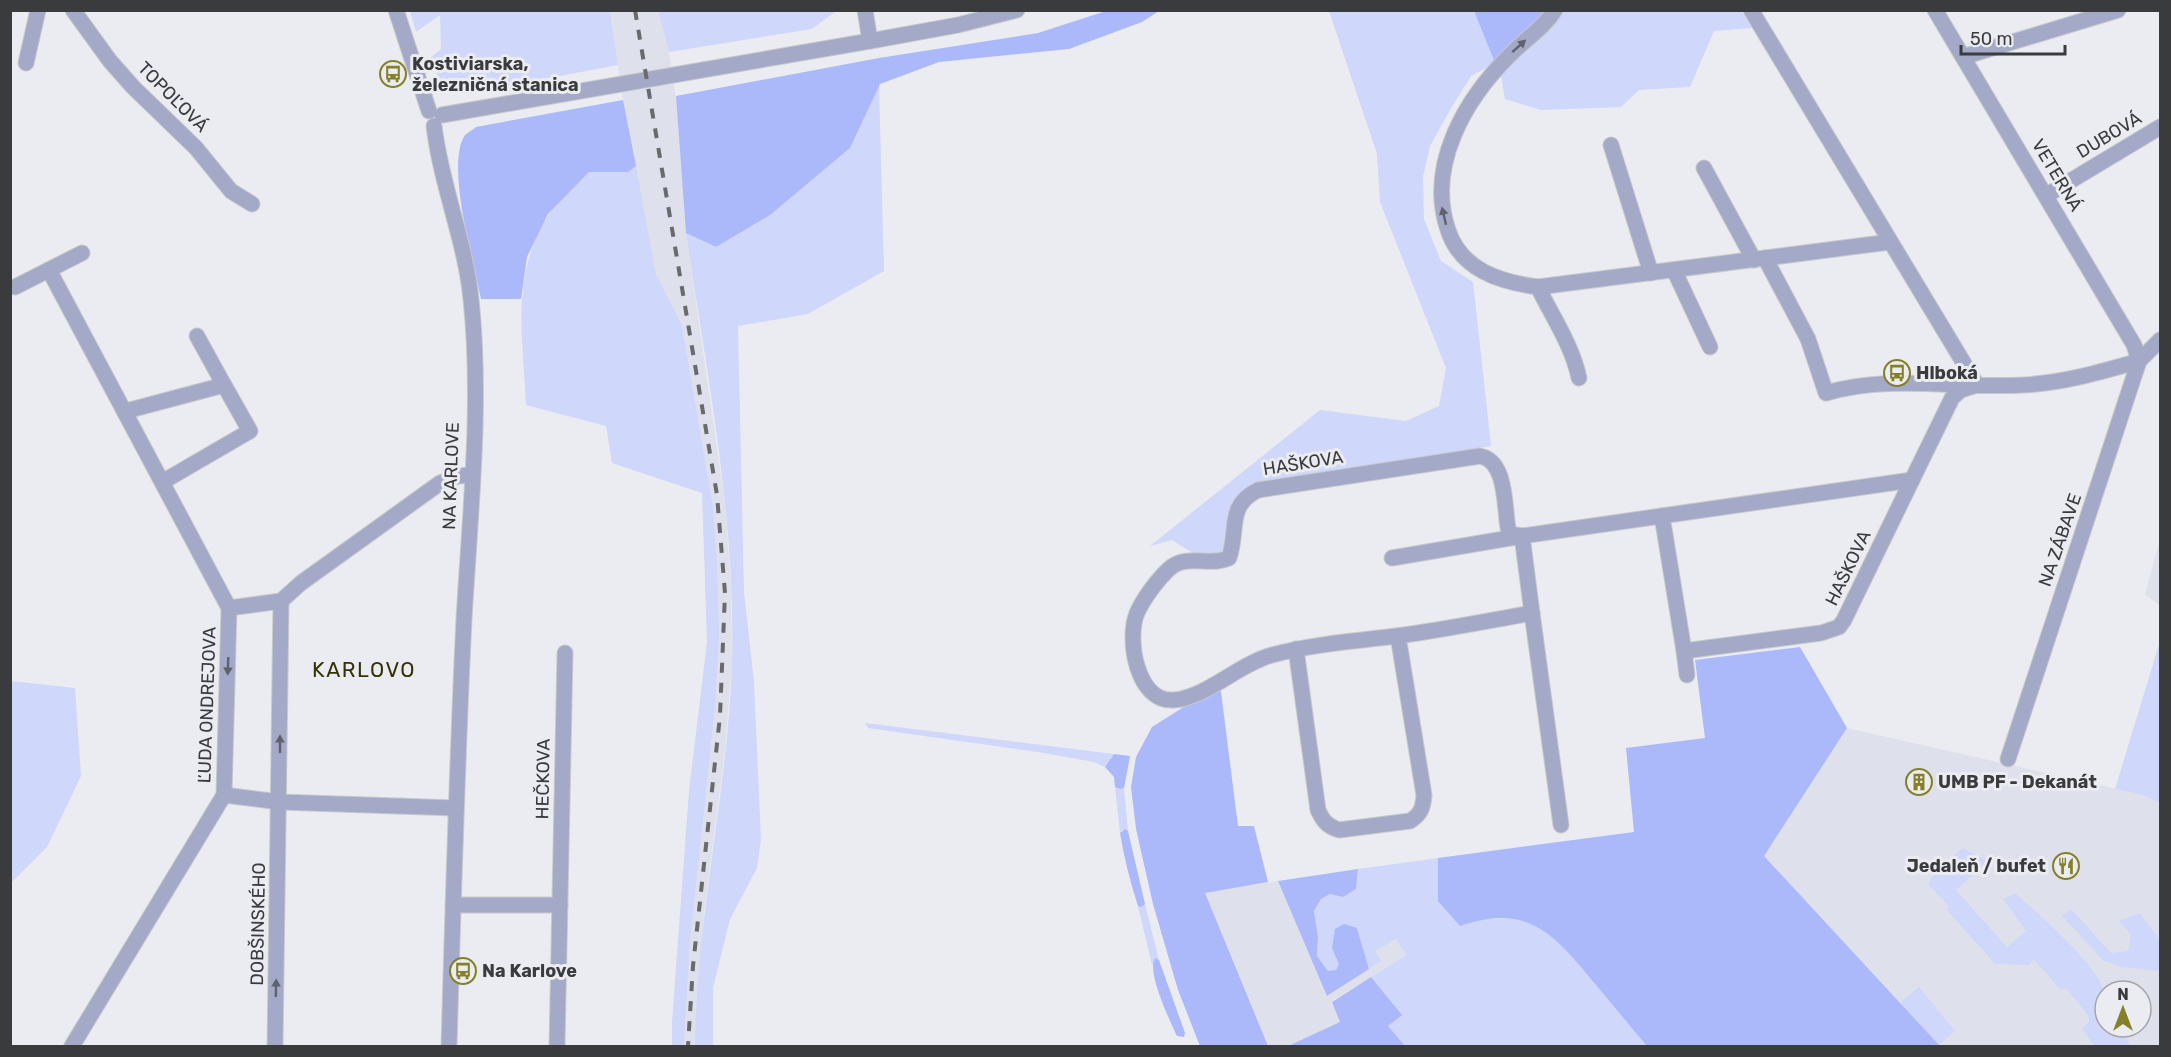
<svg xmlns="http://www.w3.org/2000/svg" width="2171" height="1057" viewBox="0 0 2171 1057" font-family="Rubik,sans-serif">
	<rect width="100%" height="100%" fill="#ebecf1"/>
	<!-- built -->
	<g fill="#dee1ec" fill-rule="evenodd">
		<path d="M 610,11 L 658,11 L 669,52 L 678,112 L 686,233 L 725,503 L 731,585 L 732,663 L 725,750 L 704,913 L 695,1046 L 684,1046 L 690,943 L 715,709 L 713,506 L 682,325 L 656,274 L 626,120 Z"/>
		<path d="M 2160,539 L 2160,606 L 2145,594 Z"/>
		<path d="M 1847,728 L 2139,794 L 2160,803 L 2160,1046 L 1937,1046 L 1938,1044 L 1764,856 ZM 2105,991 L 2141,991 L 2141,1027 L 2105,1027 Z"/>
		<path d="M 1278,881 L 1328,996 L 1380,961 L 1375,951 L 1396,939 L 1406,955 L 1332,1001 L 1341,1022 L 1288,1046 L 1268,1046 L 1204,892 Z"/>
	</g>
	<!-- green -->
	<g fill="#cfd7fa">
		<path d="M 410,11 L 610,11 L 618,65 L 470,93 C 447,92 438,79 429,59 L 441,49 L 440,15 L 416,32 Z"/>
		<path d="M 658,11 L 658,10 L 836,11 L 812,29 L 669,52 Z"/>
		<path d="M 1329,11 L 1474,11 L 1495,63 L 1471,76 L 1450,110 L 1430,146 L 1423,177 L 1424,219 L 1441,261 L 1473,282 L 1491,446 L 1250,485 C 1227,505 1229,522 1227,550 C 1204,564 1192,552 1172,540 L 1150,546 L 1320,410 L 1406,421 L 1439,406 L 1446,368 L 1380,202 L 1377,154 Z"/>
		<path d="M 1562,11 L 1741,11 L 1752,28 L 1714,31 L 1690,87 L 1639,90 L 1621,107 L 1541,110 L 1505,99 L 1501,76 Z"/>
		<path d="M 879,84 L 884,271 L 808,314 L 738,326 L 744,592 L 754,682 L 761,839 L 757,868 L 730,919 L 713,988 L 713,1046 L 695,1046 C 696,917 728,791 732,662 C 736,518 707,375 686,233 L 716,247 L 770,214 L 850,148 Z"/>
		<path d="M 636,166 L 656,274 L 682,325 L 713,506 L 717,565 L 719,633 L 715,709 L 690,943 L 684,1046 L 672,1046 L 672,1022 L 689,791 L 707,642 L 702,493 L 612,463 L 606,426 L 526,405 C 523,338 510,276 548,216 C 557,200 576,186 589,172 L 628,172 Z"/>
		<path d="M 2160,641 L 2160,803 L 2139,794 L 2115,789 Z"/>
		<path d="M 11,681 L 75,688 L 81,776 L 47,847 L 11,883 Z"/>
		<path d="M 865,723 L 1114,754 L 1105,767 L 1094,762 L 1038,752 L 868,728 Z"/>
		<path d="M 1115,787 L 1119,789 L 1124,788 L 1128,831 L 1122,830 L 1120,833 Z"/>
		<path d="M 1963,848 L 1988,861 L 1956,890 L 2007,947 L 2026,931 L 2003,899 L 2015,893 C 2038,914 2099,965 2105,994 C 2107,1004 2105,1017 2105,1027 L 2121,1027 L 2130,1046 L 2094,1046 L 2082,1028 L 2089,1022 L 2088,1015 L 2066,988 L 2061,990 L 2034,960 L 2029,965 L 1995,964 L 1946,909 L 1949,906 L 1928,884 L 1938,868 Z"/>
		<path d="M 1438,858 L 1438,901 C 1452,906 1466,914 1481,917 C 1497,921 1514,915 1531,922 C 1573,941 1617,1010 1647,1046 L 1405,1046 L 1388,1026 L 1401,1014 L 1371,977 L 1406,955 L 1396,939 L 1375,951 L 1381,961 L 1369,969 L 1357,928 L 1336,971 L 1328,971 L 1317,956 L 1318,937 L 1314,911 L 1321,899 L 1330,894 L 1343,897 L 1356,889 L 1358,869 Z"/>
		<path d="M 1145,904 L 1159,960 L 1155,958 L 1152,965 L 1138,906 Z"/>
		<path d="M 2072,910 L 2111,953 L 2128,951 L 2131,935 L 2119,921 L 2140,913 L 2160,940 L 2160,971 L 2121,967 L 2103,960 L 2061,915 Z"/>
		<path d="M 1919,987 L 1955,1031 L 1939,1045 L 1900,1003 Z"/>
	</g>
	<!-- forest -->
	<g fill="#abb8fa">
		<path d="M 1106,11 L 1159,11 L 1142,22 L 1069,49 L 939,62 L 880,84 L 850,148 L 770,215 L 716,247 L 686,233 L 676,96 L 879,58 L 1038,33 Z"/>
		<path d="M 1474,11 L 1549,11 L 1495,63 Z"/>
		<path d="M 623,100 L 636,166 L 628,172 L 589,172 L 548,214 L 527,257 L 521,299 L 481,299 C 474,264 445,164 465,135 C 468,132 473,130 476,127 Z"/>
		<path d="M 1800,647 L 1847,728 L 1764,856 L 1939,1045 L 1936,1046 L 1647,1046 C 1628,1024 1610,1001 1591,979 C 1551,930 1525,904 1460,926 L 1438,901 L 1438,858 L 1634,832 L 1626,748 L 1705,738 L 1695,660 Z"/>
		<path d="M 1220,684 L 1238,826 L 1254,826 L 1268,882 L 1205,893 L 1268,1046 L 1200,1046 L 1178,990 L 1153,904 L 1136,829 L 1131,787 L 1136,757 L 1152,727 Z"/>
		<path d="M 1114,754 L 1130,756 L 1124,788 L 1120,789 L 1115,787 L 1114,777 L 1105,767 Z"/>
		<path d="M 1125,829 L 1128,831 L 1145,904 L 1141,907 L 1138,906 C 1130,882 1124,857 1120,833 Z"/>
		<path d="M 1358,869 L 1356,889 L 1343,897 L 1330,894 L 1321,899 L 1314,911 L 1318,937 L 1317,956 L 1328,971 L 1336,970 L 1339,964 L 1332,948 L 1335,929 L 1344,924 L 1357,928 L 1369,969 L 1327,996 L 1278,881 Z"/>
		<path d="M 1155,958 L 1159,960 L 1185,1033 L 1184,1037 L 1177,1036 C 1170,1021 1146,971 1155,958 Z"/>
		<path d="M 1371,977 L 1402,1015 L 1388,1026 L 1405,1046 L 1288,1046 L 1340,1022 L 1332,1002 Z"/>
	</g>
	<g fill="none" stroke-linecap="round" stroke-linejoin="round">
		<defs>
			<g id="minor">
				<path d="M 73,10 L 110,61 L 133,87 L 196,148 L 231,191 L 252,204"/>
				<path d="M 396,10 L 429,111"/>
				<path d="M 865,10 L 870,41"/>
				<path d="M 1555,10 C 1544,28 1524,40 1510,55 C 1465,99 1426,166 1448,230 C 1461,270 1500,282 1538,287 L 1890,242"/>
				<path d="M 1751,10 L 1977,385"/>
				<path d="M 1935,10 L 2134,345 L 2139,361"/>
				<path d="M 1963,57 L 2118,10"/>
				<path d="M 26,63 L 38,10"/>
				<path d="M 442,115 L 870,41 L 958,25 L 1017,10"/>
				<path d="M 434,126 C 441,185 465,240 471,299 C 482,404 470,514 464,619 C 457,762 453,904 449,1046"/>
				<path d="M 1611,145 L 1651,273"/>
				<path d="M 1704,168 L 1754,260"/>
				<path d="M 2047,195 L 2160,127"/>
				<path d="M 1765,258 L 1808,339 L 1826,393 C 1891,374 1956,389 2023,385 C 2063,383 2101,372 2139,361"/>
				<path d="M 49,270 L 229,608 L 224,795 L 72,1046"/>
				<path d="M 1674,270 L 1710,347"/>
				<path d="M 15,287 L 82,253"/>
				<path d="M 1538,287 C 1553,318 1572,345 1579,378"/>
				<path d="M 197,336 L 224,385"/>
				<path d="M 126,411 L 224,385 L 250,431 L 164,481"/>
				<path d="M 1662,516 L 1684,651 L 1821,633 L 1839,627 L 1844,620 L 1912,480"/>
				<path d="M 1522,536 L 1510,534 L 1508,528 C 1504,506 1507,461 1480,456 L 1258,490 C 1226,506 1239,529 1229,558 C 1210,567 1186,553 1169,569 C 1158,579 1143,599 1137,613 C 1126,639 1137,703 1174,700 C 1205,698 1239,664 1272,655 C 1313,644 1356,641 1397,636 C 1442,630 1487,621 1532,613 L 1522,536 L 1912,480 L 1952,398 L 1961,390 L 1977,385"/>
				<path d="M 1392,558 L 1516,537"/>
				<path d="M 229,608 L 281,601 L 301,583 L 440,483 L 458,476 L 472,475"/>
				<path d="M 1532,613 L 1561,825"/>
				<path d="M 1296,649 L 1318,810 C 1323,821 1327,826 1339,830 L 1410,821 C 1421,814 1423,808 1424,795 L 1398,636"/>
				<path d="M 1684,651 L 1687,675"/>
				<path d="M 2008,759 L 2139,361 L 2160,340"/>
				<path d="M 224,795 L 280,802 L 455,808"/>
				<path d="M 453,905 L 560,905"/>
				<path d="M 275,1046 L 281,601"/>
				<path d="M 557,1046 L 565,653"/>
			</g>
		</defs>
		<!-- minor casing -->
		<use href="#minor" stroke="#c8c9cd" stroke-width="17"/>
		<!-- minor -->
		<use href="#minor" stroke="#a3a9c6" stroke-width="15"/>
		<!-- rail -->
		<path stroke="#696a6c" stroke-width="4" stroke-dasharray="10 10" stroke-linecap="butt" d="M 635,10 L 717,495 L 725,593 L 720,716 L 693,966 L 688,1046"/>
	</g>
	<!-- one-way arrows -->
	<defs><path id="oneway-solid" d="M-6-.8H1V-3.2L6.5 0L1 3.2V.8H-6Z" transform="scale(1.5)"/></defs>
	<g fill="#5f626d">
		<use href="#oneway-solid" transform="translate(1519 46) rotate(-42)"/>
		<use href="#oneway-solid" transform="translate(1444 216) rotate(-103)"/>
		<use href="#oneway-solid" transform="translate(228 666) rotate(92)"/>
		<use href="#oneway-solid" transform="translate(280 744) rotate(-90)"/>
		<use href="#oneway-solid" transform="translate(276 988) rotate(-89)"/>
	</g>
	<!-- icons -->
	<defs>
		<symbol id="bus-ring" viewBox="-11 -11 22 22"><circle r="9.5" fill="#ebecf1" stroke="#848027" stroke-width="1.5"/><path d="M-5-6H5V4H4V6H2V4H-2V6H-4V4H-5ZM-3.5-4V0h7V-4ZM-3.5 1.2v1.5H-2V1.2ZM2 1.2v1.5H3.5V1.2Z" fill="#848027"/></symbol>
		<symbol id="building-ring" viewBox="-11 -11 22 22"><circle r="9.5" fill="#ebecf1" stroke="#848027" stroke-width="1.5"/><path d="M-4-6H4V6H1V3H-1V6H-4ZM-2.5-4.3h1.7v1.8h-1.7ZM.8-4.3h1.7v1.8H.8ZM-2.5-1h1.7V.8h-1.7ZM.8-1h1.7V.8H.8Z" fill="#848027"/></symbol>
		<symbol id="restaurant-ring" viewBox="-11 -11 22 22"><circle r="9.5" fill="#ebecf1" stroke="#848027" stroke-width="1.5"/><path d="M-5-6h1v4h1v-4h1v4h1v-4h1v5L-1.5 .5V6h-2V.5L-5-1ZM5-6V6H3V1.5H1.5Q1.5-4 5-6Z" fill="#848027"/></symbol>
	</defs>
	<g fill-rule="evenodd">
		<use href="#bus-ring" x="378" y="59" width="30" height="30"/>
		<use href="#bus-ring" x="1882" y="358" width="30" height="30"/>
		<use href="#building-ring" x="1904" y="767" width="30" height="30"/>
		<use href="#restaurant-ring" x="2051" y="851" width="30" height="30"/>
		<use href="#bus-ring" x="448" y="956" width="30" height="30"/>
	</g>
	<g text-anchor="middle" stroke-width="6" stroke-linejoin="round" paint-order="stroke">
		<!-- poi labels -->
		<g font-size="18" font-weight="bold" fill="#3a3b3d" stroke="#ebecf1" text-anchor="start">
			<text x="412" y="70">Kostiviarska,<tspan x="412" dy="21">železničná stanica</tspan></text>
			<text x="1916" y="379">Hlboká</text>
			<text x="1938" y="788">UMB PF - Dekanát</text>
			<text x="2046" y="872" text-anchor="end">Jedaleň / bufet</text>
			<text x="482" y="977">Na Karlove</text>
		</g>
		<!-- street labels -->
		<g font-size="18" fill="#3a3b3d" stroke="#ebecf1">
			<text transform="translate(173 97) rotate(45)" y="6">TOPOĽOVÁ</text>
			<text transform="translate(2109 135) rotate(-31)" y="6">DUBOVÁ</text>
			<text transform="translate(2057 175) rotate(59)" y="6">VETERNÁ</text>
			<text transform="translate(1303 463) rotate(-9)" y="6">HAŠKOVA</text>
			<text transform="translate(451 476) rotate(-88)" y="6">NA KARLOVE</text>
			<text transform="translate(2060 540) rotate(-71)" y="6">NA ZÁBAVE</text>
			<text transform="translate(1848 568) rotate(-64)" y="6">HAŠKOVA</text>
			<text transform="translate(207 705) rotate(-88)" y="6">ĽUDA ONDREJOVA</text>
			<text transform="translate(543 779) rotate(-89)" y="6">HEČKOVA</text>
			<text transform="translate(258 924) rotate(-89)" y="6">DOBŠINSKÉHO</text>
		</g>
		<!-- quarter labels -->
		<g font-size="21" letter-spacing="1.5" fill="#343206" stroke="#ebecf1">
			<text x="364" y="677">KARLOVO</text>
		</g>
	</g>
	<!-- border -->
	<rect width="2171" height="1057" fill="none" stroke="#3a3b3d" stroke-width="24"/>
	<!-- north arrow -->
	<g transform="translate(2123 1009)"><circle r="28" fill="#ebecf1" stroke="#a4a5a9" stroke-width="1.5"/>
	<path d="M0-4.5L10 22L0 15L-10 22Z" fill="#848027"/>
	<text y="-9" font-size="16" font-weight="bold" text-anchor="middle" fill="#3a3b3d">N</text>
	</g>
	<!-- scale -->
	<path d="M1961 45v9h104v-9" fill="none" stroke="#3a3b3d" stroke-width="3"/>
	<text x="1970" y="45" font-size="18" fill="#3a3b3d" stroke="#ebecf1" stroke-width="4.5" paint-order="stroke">50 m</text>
</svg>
